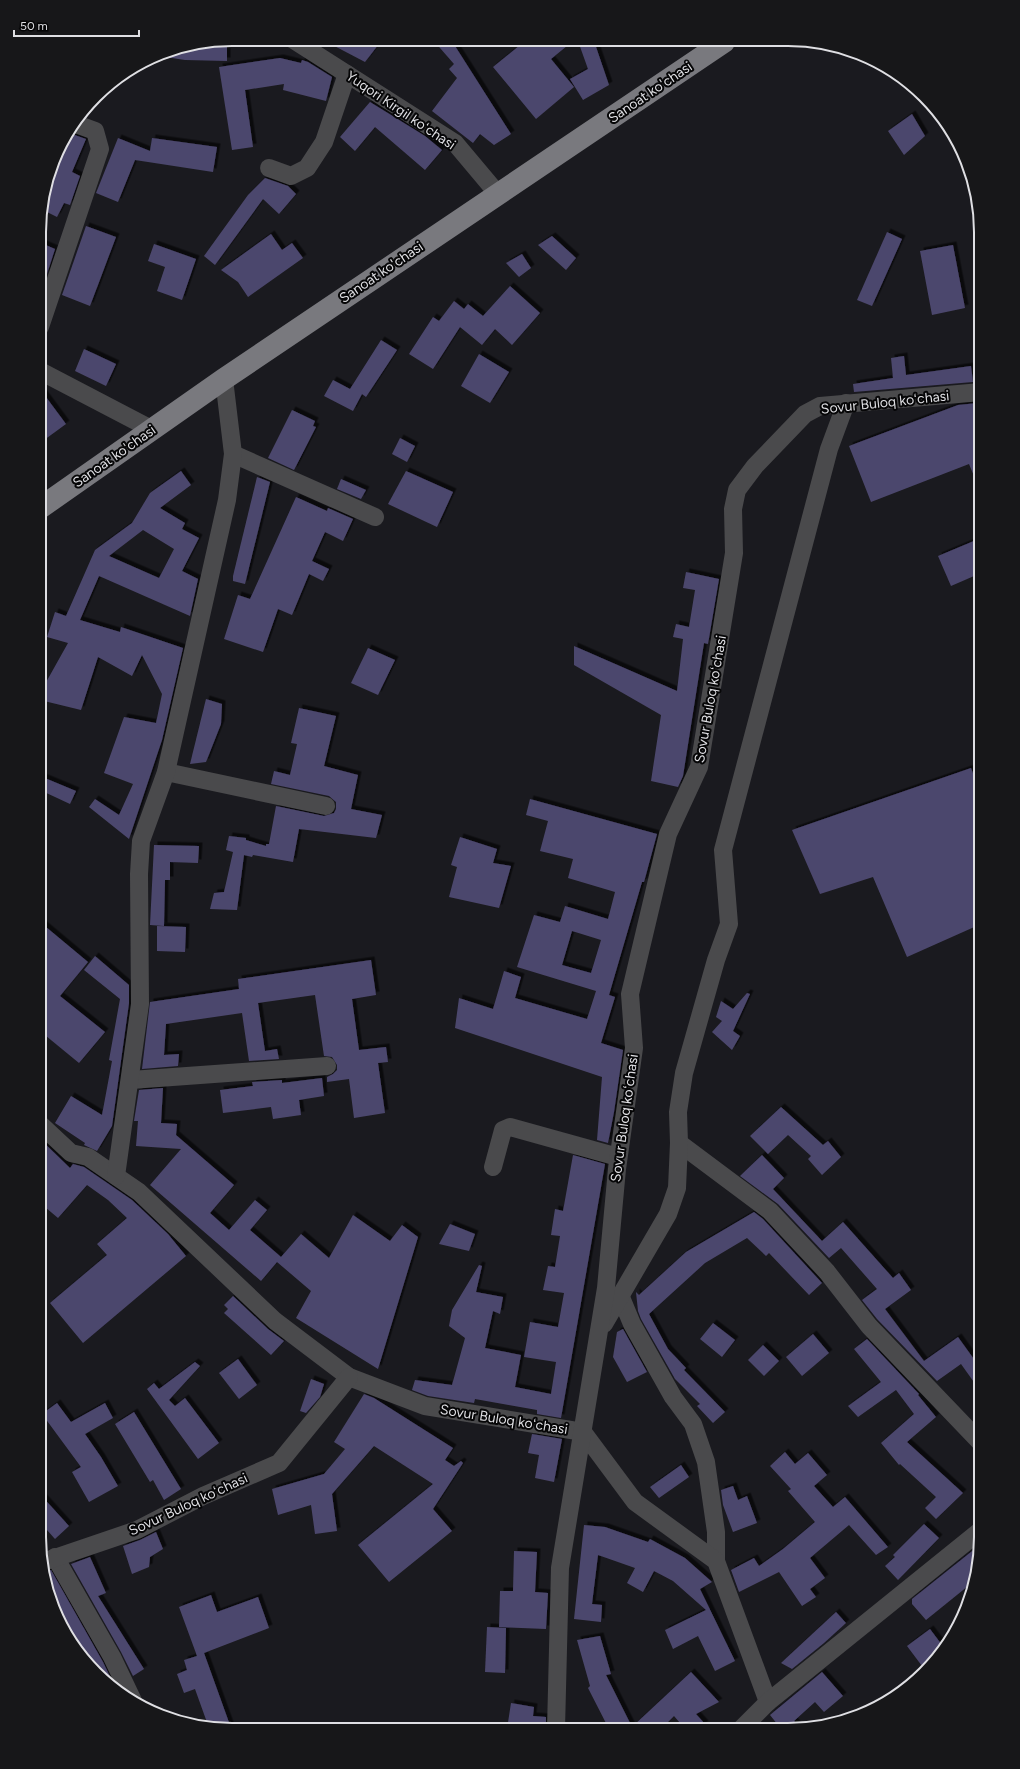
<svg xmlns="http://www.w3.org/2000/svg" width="1020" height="1769" viewBox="0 0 1020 1769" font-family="Figtree,sans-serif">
	<defs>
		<filter id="shadow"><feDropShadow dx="3.5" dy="-3.5" stdDeviation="0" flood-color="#0009"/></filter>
	</defs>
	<rect width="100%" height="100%" fill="#1a1a1f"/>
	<!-- building -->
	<g fill="#4c476d" fill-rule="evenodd" filter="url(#shadow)">
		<path d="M 227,40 L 227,61 L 185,60 L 159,56 L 159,53 Z"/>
		<path d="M 323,40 L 382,40 L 365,62 Z"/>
		<path d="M 433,40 L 450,40 L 455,46 L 511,134 L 494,145 L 480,134 L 473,143 L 432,111 L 457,78 L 449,69 L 454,64 Z"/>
		<path d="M 525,41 L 573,41 L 551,59 L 574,87 L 536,119 L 493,67 Z"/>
		<path d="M 578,41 L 594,41 L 609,85 L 583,100 L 570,79 L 588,69 Z"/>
		<path d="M 280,58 L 301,63 L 302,60 L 308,62 L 332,77 L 326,101 L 283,90 L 284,84 L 245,90 L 253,147 L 232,150 L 219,67 Z"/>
		<path d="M 370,102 L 425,136 L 442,150 L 425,170 L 375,127 L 355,151 L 340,137 Z"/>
		<path d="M 912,114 L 925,136 L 904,155 L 888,131 Z"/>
		<path d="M 69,133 L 86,139 L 72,172 L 80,176 L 70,205 L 64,203 L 57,217 L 41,209 L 41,207 L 48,184 L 61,155 L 57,154 L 59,146 Z"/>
		<path d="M 118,138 L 150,151 L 152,138 L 217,147 L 213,172 L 135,160 L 118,202 L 96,193 Z"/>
		<path d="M 265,178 L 288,186 L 296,194 L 279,214 L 263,199 L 215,265 L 204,256 L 248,195 Z"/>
		<path d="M 86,226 L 116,237 L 90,306 L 62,295 Z"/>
		<path d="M 887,232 L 902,239 L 872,306 L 857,300 Z"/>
		<path d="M 271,234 L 282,250 L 292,243 L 303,258 L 248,297 L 238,282 L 221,270 Z"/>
		<path d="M 552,236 L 576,258 L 566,270 L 538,245 Z"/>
		<path d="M 41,243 L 55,249 L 47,274 L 41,272 Z"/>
		<path d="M 154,244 L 196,259 L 182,300 L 157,291 L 165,267 L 148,261 Z"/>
		<path d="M 953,245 L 965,308 L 932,315 L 920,251 Z"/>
		<path d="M 522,254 L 531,268 L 519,277 L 506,263 Z"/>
		<path d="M 510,286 L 540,313 L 512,345 L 495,329 L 482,345 L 460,327 L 433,369 L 409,354 L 433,317 L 439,321 L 454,301 L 464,309 L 468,304 L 483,316 Z"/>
		<path d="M 381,340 L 397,350 L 366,397 L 362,394 L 353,411 L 324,396 L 333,380 L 350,389 Z"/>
		<path d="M 84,349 L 116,364 L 106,386 L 75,371 Z"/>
		<path d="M 479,354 L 509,372 L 490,403 L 461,386 Z"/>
		<path d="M 904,356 L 906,375 L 971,366 L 973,382 L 854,392 L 853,384 L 893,378 L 891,358 Z"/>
		<path d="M 40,389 L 66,424 L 40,443 Z"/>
		<path d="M 978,403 L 981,411 L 981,493 L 969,464 L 871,502 L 849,446 L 958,405 Z"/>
		<path d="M 292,410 L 315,421 L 313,426 L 316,427 L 294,470 L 268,458 Z"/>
		<path d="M 400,438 L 415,446 L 407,462 L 392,454 Z"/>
		<path d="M 181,471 L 191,485 L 160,508 L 185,523 L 182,529 L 199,538 L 182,571 L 198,579 L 190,616 L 99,576 L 80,620 L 120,632 L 121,627 L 183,648 L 162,740 L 129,839 L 89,807 L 95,799 L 119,815 L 133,784 L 104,773 L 124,717 L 156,723 L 162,694 L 142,655 L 132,676 L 98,657 L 81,710 L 40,700 L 40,693 L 68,643 L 47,637 L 55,612 L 66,616 L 95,550 L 132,523 L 150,493 ZM 143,530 L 174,549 L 159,578 L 109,556 Z"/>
		<path d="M 406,471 L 453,492 L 437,527 L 388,504 Z"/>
		<path d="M 257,477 L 270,482 L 245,584 L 233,581 L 233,576 Z"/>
		<path d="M 341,479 L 366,490 L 361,499 L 337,489 Z"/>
		<path d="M 296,497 L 327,511 L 328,508 L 353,519 L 343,541 L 325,532 L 312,561 L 329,569 L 323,581 L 309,574 L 292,615 L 278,609 L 263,652 L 224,639 L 238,595 L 250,599 Z"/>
		<path d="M 981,538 L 981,573 L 951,586 L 938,556 Z"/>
		<path d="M 686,572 L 719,579 L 708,644 L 704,643 L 683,776 L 678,787 L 651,781 L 661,715 L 574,665 L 574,646 L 677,691 L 683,639 L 673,637 L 676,624 L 689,627 L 695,590 L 683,588 Z"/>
		<path d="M 368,648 L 395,660 L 378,695 L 351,683 Z"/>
		<path d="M 206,699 L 222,704 L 221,724 L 206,762 L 190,764 Z"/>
		<path d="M 299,708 L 336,716 L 324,766 L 358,775 L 351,809 L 382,815 L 376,838 L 299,829 L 293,862 L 253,855 L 252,857 L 244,855 L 237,910 L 210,909 L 214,893 L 224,892 L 233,852 L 226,850 L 229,836 L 246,838 L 246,840 L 266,846 L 266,844 L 269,844 L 276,806 L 324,816 L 334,813 L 336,809 L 336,802 L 329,796 L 271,784 L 274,771 L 290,775 L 297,744 L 291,743 Z"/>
		<path d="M 971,768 L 981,795 L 981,924 L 907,957 L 873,877 L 820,894 L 792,830 Z"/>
		<path d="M 40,776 L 76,791 L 70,804 L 40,790 Z"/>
		<path d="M 530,799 L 657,834 L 644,882 L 642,882 L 609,995 L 615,997 L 601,1043 L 623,1050 L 614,1112 L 608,1143 L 597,1140 L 602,1077 L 455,1028 L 459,998 L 493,1009 L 504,971 L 521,977 L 515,998 L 587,1019 L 596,991 L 517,967 L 534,915 L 560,922 L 565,906 L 608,919 L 615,892 L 568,878 L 573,859 L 540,851 L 548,821 L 526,815 ZM 572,931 L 601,940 L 591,973 L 562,965 Z"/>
		<path d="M 460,837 L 497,849 L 493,863 L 511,866 L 499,908 L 449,897 L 457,867 L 451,865 Z"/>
		<path d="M 154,845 L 199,846 L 198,863 L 170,862 L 170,880 L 165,880 L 164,926 L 150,925 Z"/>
		<path d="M 40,922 L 88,962 L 60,996 L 105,1032 L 79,1063 L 40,1031 Z"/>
		<path d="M 157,926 L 186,927 L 185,952 L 157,951 Z"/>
		<path d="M 95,956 L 129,985 L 129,1003 L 112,1126 L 97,1151 L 84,1145 L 85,1143 L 55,1123 L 71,1096 L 102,1115 L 112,1061 L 109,1060 L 120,999 L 84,970 Z"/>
		<path d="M 371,960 L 376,995 L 352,999 L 359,1050 L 386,1047 L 388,1062 L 378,1063 L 385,1113 L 354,1118 L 349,1079 L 327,1082 L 327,1077 L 333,1074 L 337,1070 L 337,1065 L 332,1057 L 324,1056 L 315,995 L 258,1003 L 265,1051 L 277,1049 L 279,1059 L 249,1061 L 242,1013 L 166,1024 L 164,1055 L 179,1054 L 178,1066 L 142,1069 L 150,1002 L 239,989 L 238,979 Z"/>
		<path d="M 747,993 L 750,994 L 733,1031 L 740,1036 L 732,1050 L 712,1032 L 722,1021 L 716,1017 L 721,1001 L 733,1009 Z"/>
		<path d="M 322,1078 L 324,1096 L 299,1100 L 301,1115 L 273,1119 L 271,1107 L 223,1113 L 220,1090 L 253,1086 L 252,1082 L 282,1080 L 282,1083 Z"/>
		<path d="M 163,1088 L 161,1123 L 177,1124 L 176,1135 L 234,1185 L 210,1213 L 229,1230 L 255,1200 L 267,1210 L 250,1230 L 281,1257 L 301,1234 L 329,1258 L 353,1215 L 390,1241 L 402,1225 L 418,1237 L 378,1369 L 296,1318 L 311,1291 L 277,1262 L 261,1281 L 150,1185 L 181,1149 L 136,1146 L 138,1121 L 134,1121 L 139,1090 Z"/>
		<path d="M 781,1107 L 823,1145 L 828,1141 L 841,1157 L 822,1175 L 808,1159 L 811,1156 L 788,1135 L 768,1154 L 750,1136 Z"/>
		<path d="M 39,1138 L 70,1168 L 73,1164 L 84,1167 L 132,1200 L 168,1234 L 186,1256 L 83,1343 L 50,1303 L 107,1255 L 97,1244 L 127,1218 L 108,1200 L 87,1185 L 58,1218 L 39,1202 Z"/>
		<path d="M 573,1155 L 605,1164 L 561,1418 L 537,1414 L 537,1410 L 475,1399 L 474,1403 L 428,1396 L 412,1390 L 415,1380 L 452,1385 L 465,1338 L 449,1326 L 452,1310 L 479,1265 L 482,1266 L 476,1292 L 503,1297 L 500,1314 L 493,1311 L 485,1348 L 521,1355 L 515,1387 L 551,1394 L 556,1362 L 524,1357 L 530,1322 L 558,1327 L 564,1293 L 543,1290 L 548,1266 L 555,1267 L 560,1236 L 551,1235 L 555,1209 L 563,1211 Z"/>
		<path d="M 762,1155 L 784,1178 L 773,1189 L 822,1241 L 843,1222 L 893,1278 L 899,1273 L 911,1290 L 885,1309 L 924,1361 L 958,1337 L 981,1369 L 981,1392 L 961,1364 L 937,1381 L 877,1319 L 862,1300 L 877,1289 L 841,1248 L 829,1258 L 778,1204 L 740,1176 Z"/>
		<path d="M 754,1212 L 763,1219 L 822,1283 L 809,1295 L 769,1253 L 766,1256 L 747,1238 L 705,1263 L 649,1314 L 668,1349 L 686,1368 L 684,1370 L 725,1412 L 713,1423 L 697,1406 L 700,1404 L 675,1379 L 641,1319 L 638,1311 L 636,1292 L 639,1295 L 686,1252 Z"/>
		<path d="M 450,1224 L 475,1234 L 469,1251 L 439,1244 Z"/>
		<path d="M 233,1296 L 268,1329 L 284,1341 L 271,1355 L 224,1313 L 228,1309 L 224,1305 Z"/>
		<path d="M 713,1323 L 735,1340 L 722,1357 L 700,1339 Z"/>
		<path d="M 623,1329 L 647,1372 L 627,1382 L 613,1357 L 617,1332 Z"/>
		<path d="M 813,1334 L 829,1353 L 802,1376 L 786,1357 Z"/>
		<path d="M 867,1339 L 919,1394 L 918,1395 L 936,1417 L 907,1442 L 963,1493 L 936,1519 L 925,1508 L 936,1497 L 900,1464 L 899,1465 L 881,1443 L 914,1414 L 896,1390 L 858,1417 L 848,1406 L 881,1382 L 854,1349 Z"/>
		<path d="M 763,1345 L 779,1361 L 764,1376 L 748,1360 Z"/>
		<path d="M 238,1359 L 257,1385 L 239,1399 L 219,1373 Z"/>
		<path d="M 195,1362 L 200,1366 L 169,1400 L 175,1406 L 185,1398 L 219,1443 L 198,1459 L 147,1389 L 154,1383 L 159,1389 Z"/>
		<path d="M 311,1379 L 324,1384 L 320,1397 L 306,1413 L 300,1411 Z"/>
		<path d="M 364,1394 L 374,1398 L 453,1448 L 445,1460 L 454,1466 L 461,1461 L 463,1463 L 433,1509 L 452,1531 L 389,1582 L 358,1545 L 433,1484 L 374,1446 L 332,1494 L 337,1531 L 315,1534 L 311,1505 L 278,1515 L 272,1489 L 324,1474 L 345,1449 L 334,1442 Z"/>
		<path d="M 57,1403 L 71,1422 L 105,1403 L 113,1418 L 85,1434 L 101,1457 L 118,1486 L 89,1502 L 72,1472 L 81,1467 L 42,1414 Z"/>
		<path d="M 134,1412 L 181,1489 L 164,1500 L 153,1480 L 150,1482 L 115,1424 Z"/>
		<path d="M 532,1434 L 562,1439 L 554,1482 L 535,1478 L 539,1455 L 528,1453 Z"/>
		<path d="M 785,1452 L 795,1464 L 808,1453 L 827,1475 L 814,1486 L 833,1507 L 845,1497 L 888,1547 L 876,1555 L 849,1525 L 810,1558 L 825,1578 L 810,1589 L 816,1597 L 802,1606 L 779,1572 L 739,1592 L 731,1570 L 754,1558 L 759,1566 L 783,1549 L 815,1522 L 788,1491 L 791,1489 L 770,1466 Z"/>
		<path d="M 681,1465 L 689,1477 L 659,1498 L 650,1487 Z"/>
		<path d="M 733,1486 L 738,1500 L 747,1496 L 757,1523 L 733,1532 L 723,1505 L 721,1490 Z"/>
		<path d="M 39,1493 L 69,1526 L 55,1539 L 39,1521 Z"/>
		<path d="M 924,1524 L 939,1538 L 898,1580 L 885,1566 L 895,1557 L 893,1555 Z"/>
		<path d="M 584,1525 L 605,1527 L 648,1542 L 650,1539 L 685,1558 L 712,1582 L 700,1589 L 735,1661 L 715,1671 L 698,1636 L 673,1649 L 665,1630 L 706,1610 L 673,1581 L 654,1571 L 643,1592 L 627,1583 L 635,1568 L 598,1555 L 592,1604 L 602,1605 L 601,1622 L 574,1619 Z"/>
		<path d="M 156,1532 L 163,1549 L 150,1557 L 149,1567 L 132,1574 L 123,1546 L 140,1540 Z"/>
		<path d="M 981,1544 L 973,1582 L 926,1620 L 912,1604 L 912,1599 Z"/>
		<path d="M 514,1551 L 537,1552 L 535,1592 L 548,1593 L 546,1629 L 499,1627 L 500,1591 L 513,1591 Z"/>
		<path d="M 90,1557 L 106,1593 L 98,1596 L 144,1669 L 133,1676 L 121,1652 L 71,1564 Z"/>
		<path d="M 51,1570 L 103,1662 L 115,1687 L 113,1688 L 105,1682 L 80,1654 L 51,1602 L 45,1573 Z"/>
		<path d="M 211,1595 L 217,1612 L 258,1597 L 269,1628 L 204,1653 L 231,1728 L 209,1728 L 195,1689 L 184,1693 L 177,1674 L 187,1670 L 184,1660 L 197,1656 L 179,1607 Z"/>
		<path d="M 836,1612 L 846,1623 L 824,1643 L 792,1669 L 781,1663 Z"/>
		<path d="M 487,1627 L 506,1628 L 505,1673 L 485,1672 Z"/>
		<path d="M 930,1629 L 945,1649 L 941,1655 L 925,1670 L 907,1646 Z"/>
		<path d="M 600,1636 L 611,1674 L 606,1675 L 632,1727 L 691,1672 L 719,1702 L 696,1714 L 705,1724 L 698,1730 L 686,1730 L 674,1716 L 660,1730 L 609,1729 L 588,1688 L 590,1686 L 577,1640 Z"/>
		<path d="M 822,1672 L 843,1696 L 824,1712 L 815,1702 L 794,1721 L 800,1728 L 782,1730 L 770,1715 Z"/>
		<path d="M 511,1703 L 534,1707 L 533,1716 L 546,1717 L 546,1729 L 507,1729 Z"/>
	</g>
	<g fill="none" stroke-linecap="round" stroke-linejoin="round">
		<!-- minor -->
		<g stroke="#4a4a4c" stroke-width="18">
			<path d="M 292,39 L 455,143 L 497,193"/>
			<path d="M 269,168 L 291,176 L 307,168 L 324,142 L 347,74"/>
			<path d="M 40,327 L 100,149 L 95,131 L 76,124"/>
			<path d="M 40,371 L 153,430"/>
			<path d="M 233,454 L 375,517"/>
			<path d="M 166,772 L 326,806"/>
			<path d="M 131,1080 L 327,1066"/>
			<path d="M 40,1124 L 71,1153 L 88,1157 L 139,1192 L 275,1321 L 349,1377 L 425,1406 L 583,1432"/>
			<path d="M 679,1143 L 770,1211 L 827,1272 L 869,1326 L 981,1443"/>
			<path d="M 493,1167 L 503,1130 L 510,1127 L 618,1157"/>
			<path d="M 116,1176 L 140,1004 L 139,874 L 141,841 L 166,772 L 227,500 L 233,454 L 224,379"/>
			<path d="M 620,1295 L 632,1324 L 673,1397 L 693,1424 L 706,1462 L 716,1532 L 716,1561"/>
			<path d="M 604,1324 L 668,1214 L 677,1188 L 679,1143 L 678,1112 L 684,1073 L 716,960 L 729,924 L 723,850 L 829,449 L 846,403"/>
			<path d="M 583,1432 L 635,1502 L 716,1561 L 768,1702"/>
			<path d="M 55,1557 L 112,1657 L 133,1701"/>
			<path d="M 43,1562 L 137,1530 L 203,1496 L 279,1463 L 349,1377"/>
			<path d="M 556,1729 L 560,1568 L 606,1288 L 617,1169 L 634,1048 L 630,994 L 668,834 L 699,767 L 734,553 L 733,509 L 737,490 L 755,466 L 805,414 L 820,406 L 981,392"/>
			<path d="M 740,1730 L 768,1702 L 981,1530"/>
		</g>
		<!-- major -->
		<path stroke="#79797e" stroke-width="22" d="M 40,508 L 224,379 L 724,42"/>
	</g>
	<g text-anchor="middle" stroke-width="4" stroke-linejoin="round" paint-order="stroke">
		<!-- street labels -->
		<g font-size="14" fill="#dfdfe3" stroke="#060607">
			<text transform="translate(650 92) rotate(-34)" y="5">Sanoat ko'chasi</text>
			<text transform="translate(401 110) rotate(34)" y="5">Yuqori Kirgil koʻchasi</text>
			<text transform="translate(381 272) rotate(-34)" y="5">Sanoat ko'chasi</text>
			<text transform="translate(885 402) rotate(-6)" y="5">Sovur Buloq koʻchasi</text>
			<text transform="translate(114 456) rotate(-35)" y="5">Sanoat ko'chasi</text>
			<text transform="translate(710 699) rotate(-80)" y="5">Sovur Buloq koʻchasi</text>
			<text transform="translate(624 1118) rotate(-82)" y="5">Sovur Buloq koʻchasi</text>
			<text transform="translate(504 1419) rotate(9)" y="5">Sovur Buloq koʻchasi</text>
			<text transform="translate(188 1504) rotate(-25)" y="5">Sovur Buloq koʻchasi</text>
		</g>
	</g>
	<!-- crop -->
	<path d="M0 0H1020V1769H0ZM232 46H788A186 186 0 0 1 974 232V1537A186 186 0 0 1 788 1723H232A186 186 0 0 1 46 1537V232A186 186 0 0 1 232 46Z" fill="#171719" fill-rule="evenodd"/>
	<path fill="none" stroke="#dfdfe3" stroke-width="2" d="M232 46H788A186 186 0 0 1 974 232V1537A186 186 0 0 1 788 1723H232A186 186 0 0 1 46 1537V232A186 186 0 0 1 232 46Z"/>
	<!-- scale -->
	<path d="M14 30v6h125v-6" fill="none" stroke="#dfdfe3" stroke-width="2"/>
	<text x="20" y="30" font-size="12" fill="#dfdfe3" stroke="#060607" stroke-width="3" paint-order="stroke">50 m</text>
</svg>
